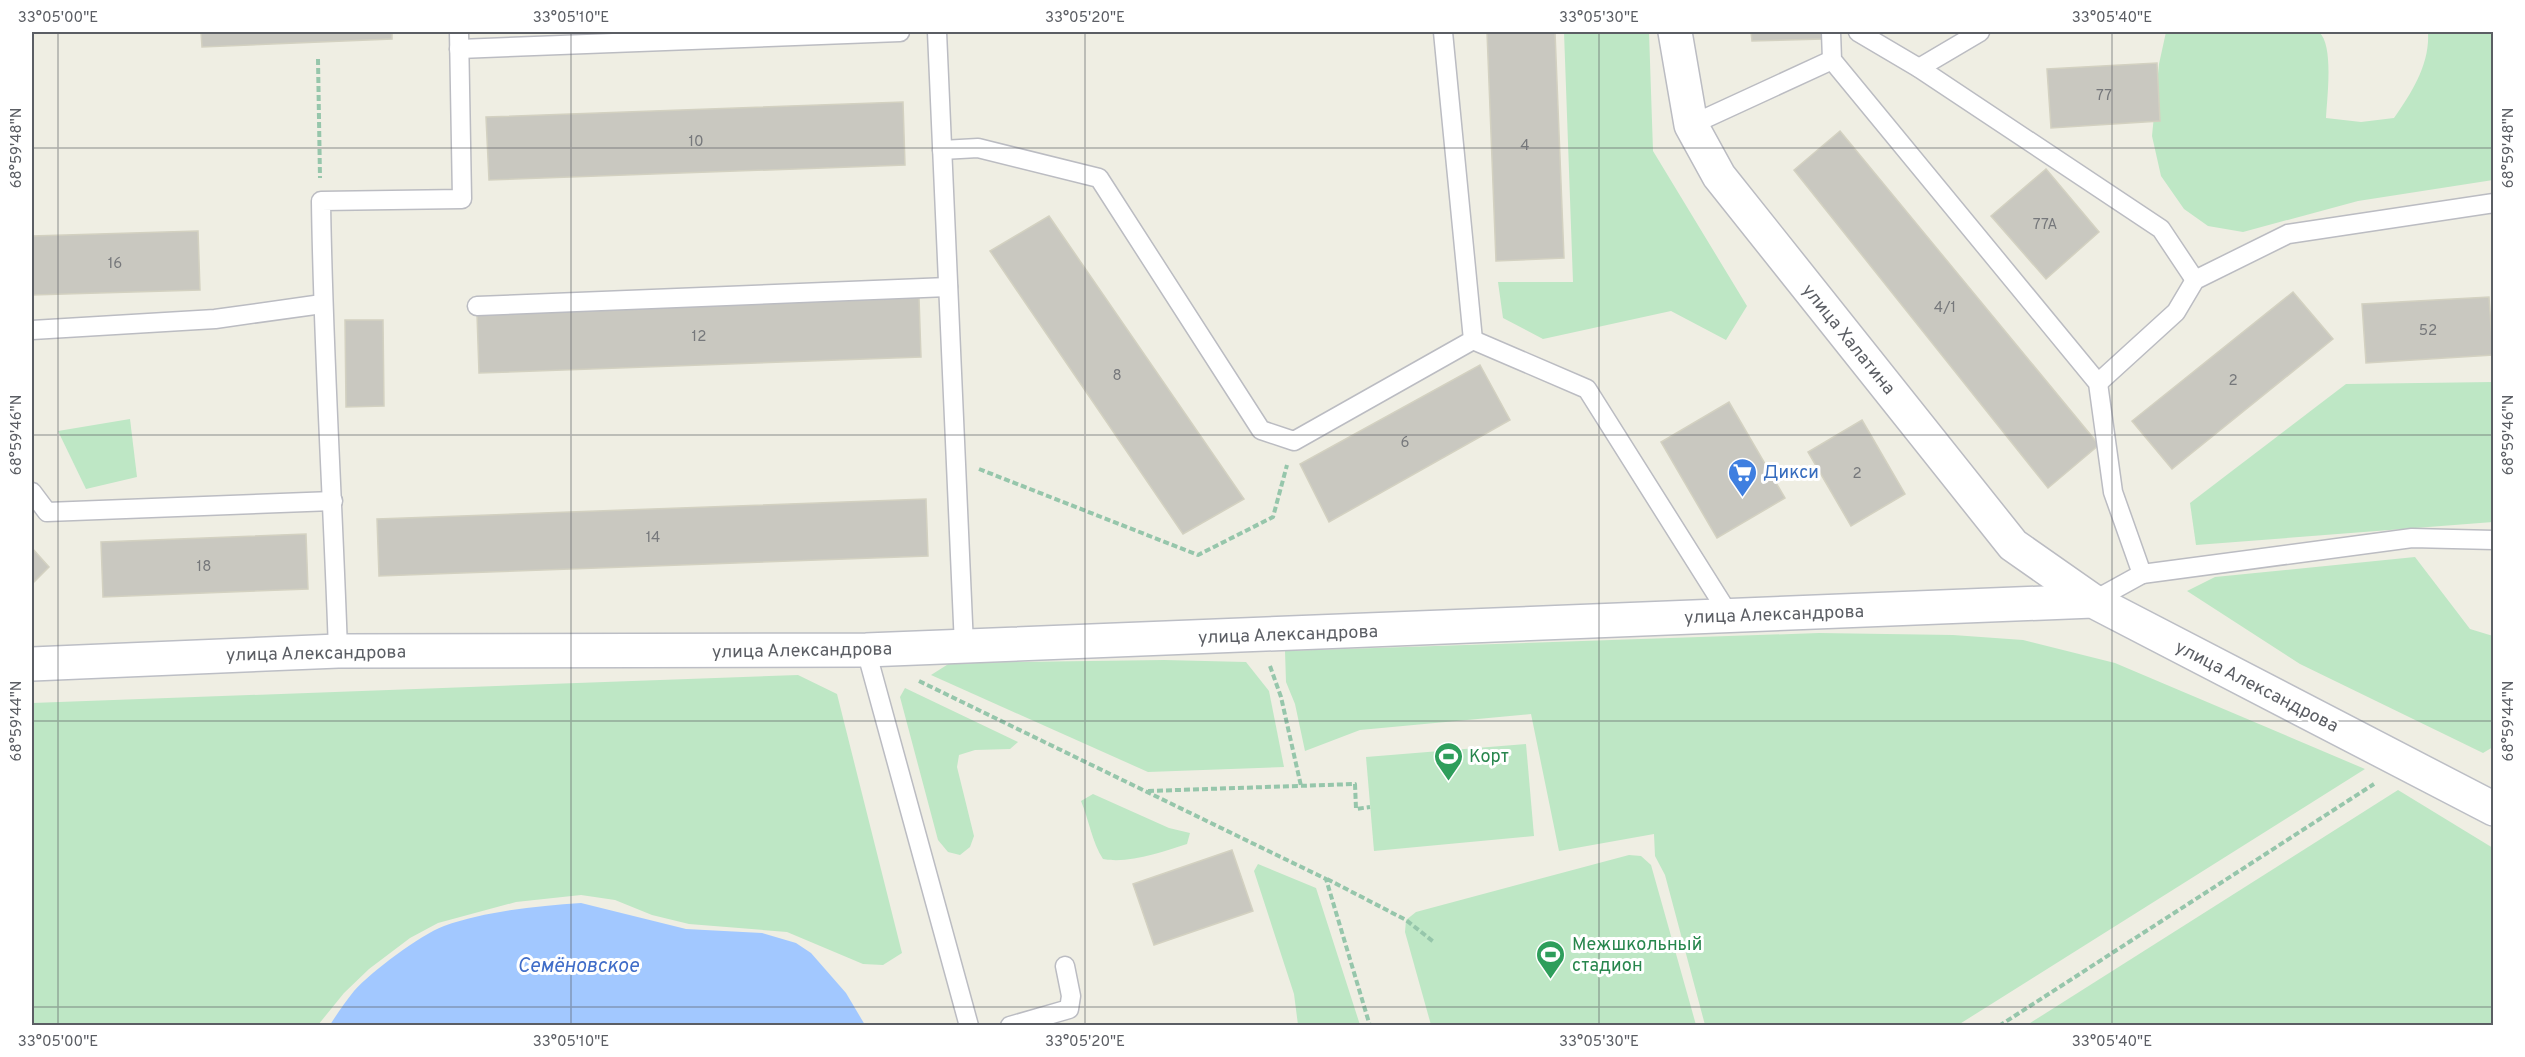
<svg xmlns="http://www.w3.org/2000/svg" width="2525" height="1057" viewBox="0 0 2525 1057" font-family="Overpass,sans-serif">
	<rect width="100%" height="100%" fill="#efeee3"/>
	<!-- green -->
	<g fill="#bee7c5">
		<path d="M 1564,32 L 1649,32 L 1653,151 L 1747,306 L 1726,340 L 1671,311 L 1543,339 L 1503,318 L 1498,282 L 1573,282 Z"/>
		<path d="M 2166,32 L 2319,32 C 2334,45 2327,97 2326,118 L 2361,122 L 2394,118 C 2412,92 2430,64 2428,32 L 2493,32 L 2493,180 L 2358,201 L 2243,232 L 2208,226 L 2184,209 L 2161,176 L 2152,136 L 2159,64 Z"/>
		<path d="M 2493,382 L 2493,522 L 2196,545 L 2190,503 L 2346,384 Z"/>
		<path d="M 130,419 L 137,477 L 86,489 L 58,431 Z"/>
		<path d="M 2415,557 L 2470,629 L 2493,636 L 2493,747 L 2483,753 L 2300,664 L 2187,591 L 2215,577 Z"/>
		<path d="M 1819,633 L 1953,635 L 2023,640 L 2115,663 L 2365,769 L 1958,1025 L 1705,1025 L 1665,875 L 1655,856 L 1654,834 L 1559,851 L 1531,714 L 1360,730 L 1305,751 L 1295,704 L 1286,682 L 1285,651 Z"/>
		<path d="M 1164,660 L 1246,662 L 1269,691 L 1284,767 L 1148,772 L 931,675 L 950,663 Z"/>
		<path d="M 798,675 L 837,694 L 902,953 L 883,965 L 863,964 L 787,932 L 689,924 L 652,915 L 615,900 L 581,895 L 516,902 L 438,923 L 410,938 L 369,969 L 344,993 L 318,1025 L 32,1025 L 32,703 Z"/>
		<path d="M 905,688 L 1018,742 L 1010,749 L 975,750 L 959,755 L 957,767 L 974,836 L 970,847 L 960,855 L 948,852 L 938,840 L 900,697 Z"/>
		<path d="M 1526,744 L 1534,836 L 1374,851 L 1366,757 Z"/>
		<path d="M 2398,790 L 2493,848 L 2493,1025 L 2027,1025 Z"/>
		<path d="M 1093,794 L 1169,828 L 1190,833 L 1187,844 C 1163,852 1128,864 1103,859 C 1092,842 1089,820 1081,801 Z"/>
		<path d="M 1629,855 L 1641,856 L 1651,865 L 1696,1025 L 1431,1025 L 1405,932 L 1406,920 L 1416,912 Z"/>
		<path d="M 1258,864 L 1316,888 L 1360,1025 L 1298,1025 L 1294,994 L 1254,871 Z"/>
	</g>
	<!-- water -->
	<path fill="#a2c8ff" d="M 581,903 L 686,929 L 762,933 L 796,943 L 811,953 L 846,993 L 865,1025 L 330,1025 C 337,1014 345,1002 354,991 C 371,972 420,935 444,926 C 486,911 537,906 581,903 Z"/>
	<!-- building -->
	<g fill="#c9c8c0" stroke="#d3d1c1" stroke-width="1.5">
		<path d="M 201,32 L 392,32 L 392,39 L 202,47 Z"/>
		<path d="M 1487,32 L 1555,32 L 1564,258 L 1496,261 Z"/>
		<path d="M 1751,32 L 1823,32 L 1823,39 L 1752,41 Z"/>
		<path d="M 2157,63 L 2160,121 L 2051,128 L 2047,69 Z"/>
		<path d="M 903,102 L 905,165 L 489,180 L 486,117 Z"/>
		<path d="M 1840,131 L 2099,445 L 2048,488 L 1794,170 Z"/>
		<path d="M 2046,169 L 2099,232 L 2046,279 L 1991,216 Z"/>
		<path d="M 1049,216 L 1244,499 L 1183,534 L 990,251 Z"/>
		<path d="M 198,231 L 200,290 L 32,295 L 32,236 Z"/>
		<path d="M 2293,292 L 2333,339 L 2172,469 L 2132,421 Z"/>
		<path d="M 2489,297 L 2493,355 L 2366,363 L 2362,304 Z"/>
		<path d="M 919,298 L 921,357 L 479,373 L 477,314 Z"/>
		<path d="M 345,320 L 383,320 L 384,406 L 346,407 Z"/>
		<path d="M 1480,365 L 1510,420 L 1329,522 L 1300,464 Z"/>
		<path d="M 1729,402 L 1785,498 L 1717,538 L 1661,442 Z"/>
		<path d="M 1862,420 L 1905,494 L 1851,526 L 1808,452 Z"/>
		<path d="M 926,499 L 928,556 L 379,576 L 377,519 Z"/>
		<path d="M 306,534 L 308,589 L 103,597 L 101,542 Z"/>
		<path d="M 32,548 L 49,567 L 32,584 Z"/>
		<path d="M 1232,850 L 1253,911 L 1154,945 L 1133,884 Z"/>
	</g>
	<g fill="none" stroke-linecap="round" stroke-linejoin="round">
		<defs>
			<g id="lane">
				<path d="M 937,32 L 964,646"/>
				<path d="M 1831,32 L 1832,60 L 2098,383 L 2113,492 L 2142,574 L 2093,601"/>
				<path d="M 1858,32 L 1919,68 L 2161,229 L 2195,280"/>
				<path d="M 459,49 L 900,32"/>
				<path d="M 1919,68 L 1980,32"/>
				<path d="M 1691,125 L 1832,60"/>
				<path d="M 942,150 L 978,148 L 1099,178 L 1261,430 L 1294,441 L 1473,340 L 1443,32"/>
				<path d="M 477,306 L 948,287"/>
				<path d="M 32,330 L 215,319 L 322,304"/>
				<path d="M 1473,340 L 1587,389 L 1730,616"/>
				<path d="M 2098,383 L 2176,312 L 2195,280 L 2288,234 L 2494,203"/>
				<path d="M 32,492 L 47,512 L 333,501"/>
				<path d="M 2142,574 L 2412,538 L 2494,540"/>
				<path d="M 866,650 L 969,1026"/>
				<path d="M 338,651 C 333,501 323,351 321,201 L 462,199 L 459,32"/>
				<path d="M 1010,1026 L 1069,1009 L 1071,996 L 1065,966"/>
			</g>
			<path id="street" d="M 1675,32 L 1691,125 L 1719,176 L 2013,545 L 2093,601"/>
			<path id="secondary" d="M 32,664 L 338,651 L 866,650 L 2093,601 L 2494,809"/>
		</defs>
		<!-- lane casing -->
		<use href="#lane" stroke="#bbbcc2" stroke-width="21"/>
		<!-- street casing -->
		<use href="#street" stroke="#bbbcc2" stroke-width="36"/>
		<!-- secondary casing -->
		<use href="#secondary" stroke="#bcbec5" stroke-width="36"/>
		<!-- path -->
		<g stroke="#96c6ab" stroke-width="4" stroke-dasharray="6 3" stroke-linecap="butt">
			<path d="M 318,59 L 320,178"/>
			<path d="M 979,469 L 1198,555 L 1273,517 L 1287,465"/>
			<path d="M 1270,666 L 1281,697 L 1301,786"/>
			<path d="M 919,681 L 1326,879 L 1370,1026"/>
			<path d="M 1148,791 L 1355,784 L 1356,809 L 1370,807"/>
			<path d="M 1327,879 L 1406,920 L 1435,943"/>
			<path d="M 1999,1026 L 2374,784"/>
		</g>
		<!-- lane -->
		<use href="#lane" stroke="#fff" stroke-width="18"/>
		<!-- street -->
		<use href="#street" stroke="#fff" stroke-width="33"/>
		<!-- secondary -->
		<use href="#secondary" stroke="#fff" stroke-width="33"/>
	</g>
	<!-- ticks -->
	<path fill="none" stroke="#5b5e64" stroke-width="1.5" stroke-opacity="0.45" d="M 58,32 L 58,1026M 571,32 L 571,1026M 1085,32 L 1085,1026M 1599,32 L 1599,1026M 2112,32 L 2112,1026M 32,148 L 2494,148M 32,435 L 2494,435M 32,721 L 2494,721M 32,1007 L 2494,1007"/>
	<!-- icons -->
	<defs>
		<symbol id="supermarket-pin" viewBox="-11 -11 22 30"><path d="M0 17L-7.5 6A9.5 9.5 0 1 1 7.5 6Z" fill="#3f7fe0" stroke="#fff"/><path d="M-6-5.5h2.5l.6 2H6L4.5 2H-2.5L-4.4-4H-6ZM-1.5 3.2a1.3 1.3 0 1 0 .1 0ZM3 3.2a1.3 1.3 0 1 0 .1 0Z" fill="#fff"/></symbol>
		<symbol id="stadium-pin" viewBox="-11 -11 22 30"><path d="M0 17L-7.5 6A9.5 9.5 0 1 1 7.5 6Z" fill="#2e9e5b" stroke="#fff"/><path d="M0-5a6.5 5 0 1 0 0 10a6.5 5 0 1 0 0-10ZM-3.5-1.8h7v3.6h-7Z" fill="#fff"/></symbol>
	</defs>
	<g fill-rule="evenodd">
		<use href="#supermarket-pin" x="1726" y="456" width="33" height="45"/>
		<use href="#stadium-pin" x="1432" y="740" width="33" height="45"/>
		<use href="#stadium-pin" x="1534" y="938" width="33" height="45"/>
	</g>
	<g text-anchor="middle" stroke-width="6" stroke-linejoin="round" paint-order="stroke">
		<!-- number labels -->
		<g font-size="15" fill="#76787b">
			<text x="2104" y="100">77</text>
			<text x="696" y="146">10</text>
			<text x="1525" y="150">4</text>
			<text x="2045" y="229">77А</text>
			<text x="115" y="268">16</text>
			<text x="1945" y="312">4/1</text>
			<text x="2428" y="335">52</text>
			<text x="699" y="341">12</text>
			<text x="1117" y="380">8</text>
			<text x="2233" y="385">2</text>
			<text x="1405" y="447">6</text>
			<text x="1857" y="478">2</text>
			<text x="653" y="542">14</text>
			<text x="204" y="571">18</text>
		</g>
		<!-- street labels -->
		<g font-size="18" fill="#5b5e64" stroke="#fff">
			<text transform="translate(1849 339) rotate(51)" y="6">улица Халатина</text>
			<text transform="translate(1774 614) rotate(-2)" y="6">улица Александрова</text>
			<text transform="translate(1288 634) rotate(-2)" y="6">улица Александрова</text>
			<text transform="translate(802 650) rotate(-1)" y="6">улица Александрова</text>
			<text transform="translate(316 653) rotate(-1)" y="6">улица Александрова</text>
			<text transform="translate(2257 686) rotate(27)" y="6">улица Александрова</text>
		</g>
		<!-- shop labels -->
		<g font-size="18" fill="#366cbe" stroke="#fff" text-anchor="start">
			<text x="1763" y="478">Дикси</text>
		</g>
		<!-- leisure labels -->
		<g font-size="18" fill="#27864d" stroke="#fff" text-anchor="start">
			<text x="1469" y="762">Корт</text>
			<text x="1572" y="950">Межшкольный<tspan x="1572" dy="21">стадион</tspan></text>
		</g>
		<!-- water labels -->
		<g font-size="20" font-style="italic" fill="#406dc8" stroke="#fff">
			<text x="578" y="972">Семёновское</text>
		</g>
	</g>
	<!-- border -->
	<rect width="2525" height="1057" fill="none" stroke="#ffffff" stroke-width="66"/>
	<rect x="33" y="33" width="2459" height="991" fill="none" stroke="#5b5e64" stroke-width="2"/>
	<g font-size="15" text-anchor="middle" fill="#5b5e64">
		<text x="58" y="22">33°05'00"E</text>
		<text x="571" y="22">33°05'10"E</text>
		<text x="1085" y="22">33°05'20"E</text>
		<text x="1599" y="22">33°05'30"E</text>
		<text x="2112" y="22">33°05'40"E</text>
		<text transform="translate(16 148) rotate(-90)" y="5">68°59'48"N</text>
		<text transform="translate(2508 148) rotate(-90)" y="5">68°59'48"N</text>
		<text transform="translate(16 435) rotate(-90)" y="5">68°59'46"N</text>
		<text transform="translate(2508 435) rotate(-90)" y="5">68°59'46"N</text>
		<text transform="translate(16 721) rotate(-90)" y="5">68°59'44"N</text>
		<text transform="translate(2508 721) rotate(-90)" y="5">68°59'44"N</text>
		<text x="58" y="1046">33°05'00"E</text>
		<text x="571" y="1046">33°05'10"E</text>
		<text x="1085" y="1046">33°05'20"E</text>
		<text x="1599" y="1046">33°05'30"E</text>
		<text x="2112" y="1046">33°05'40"E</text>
	</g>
</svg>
